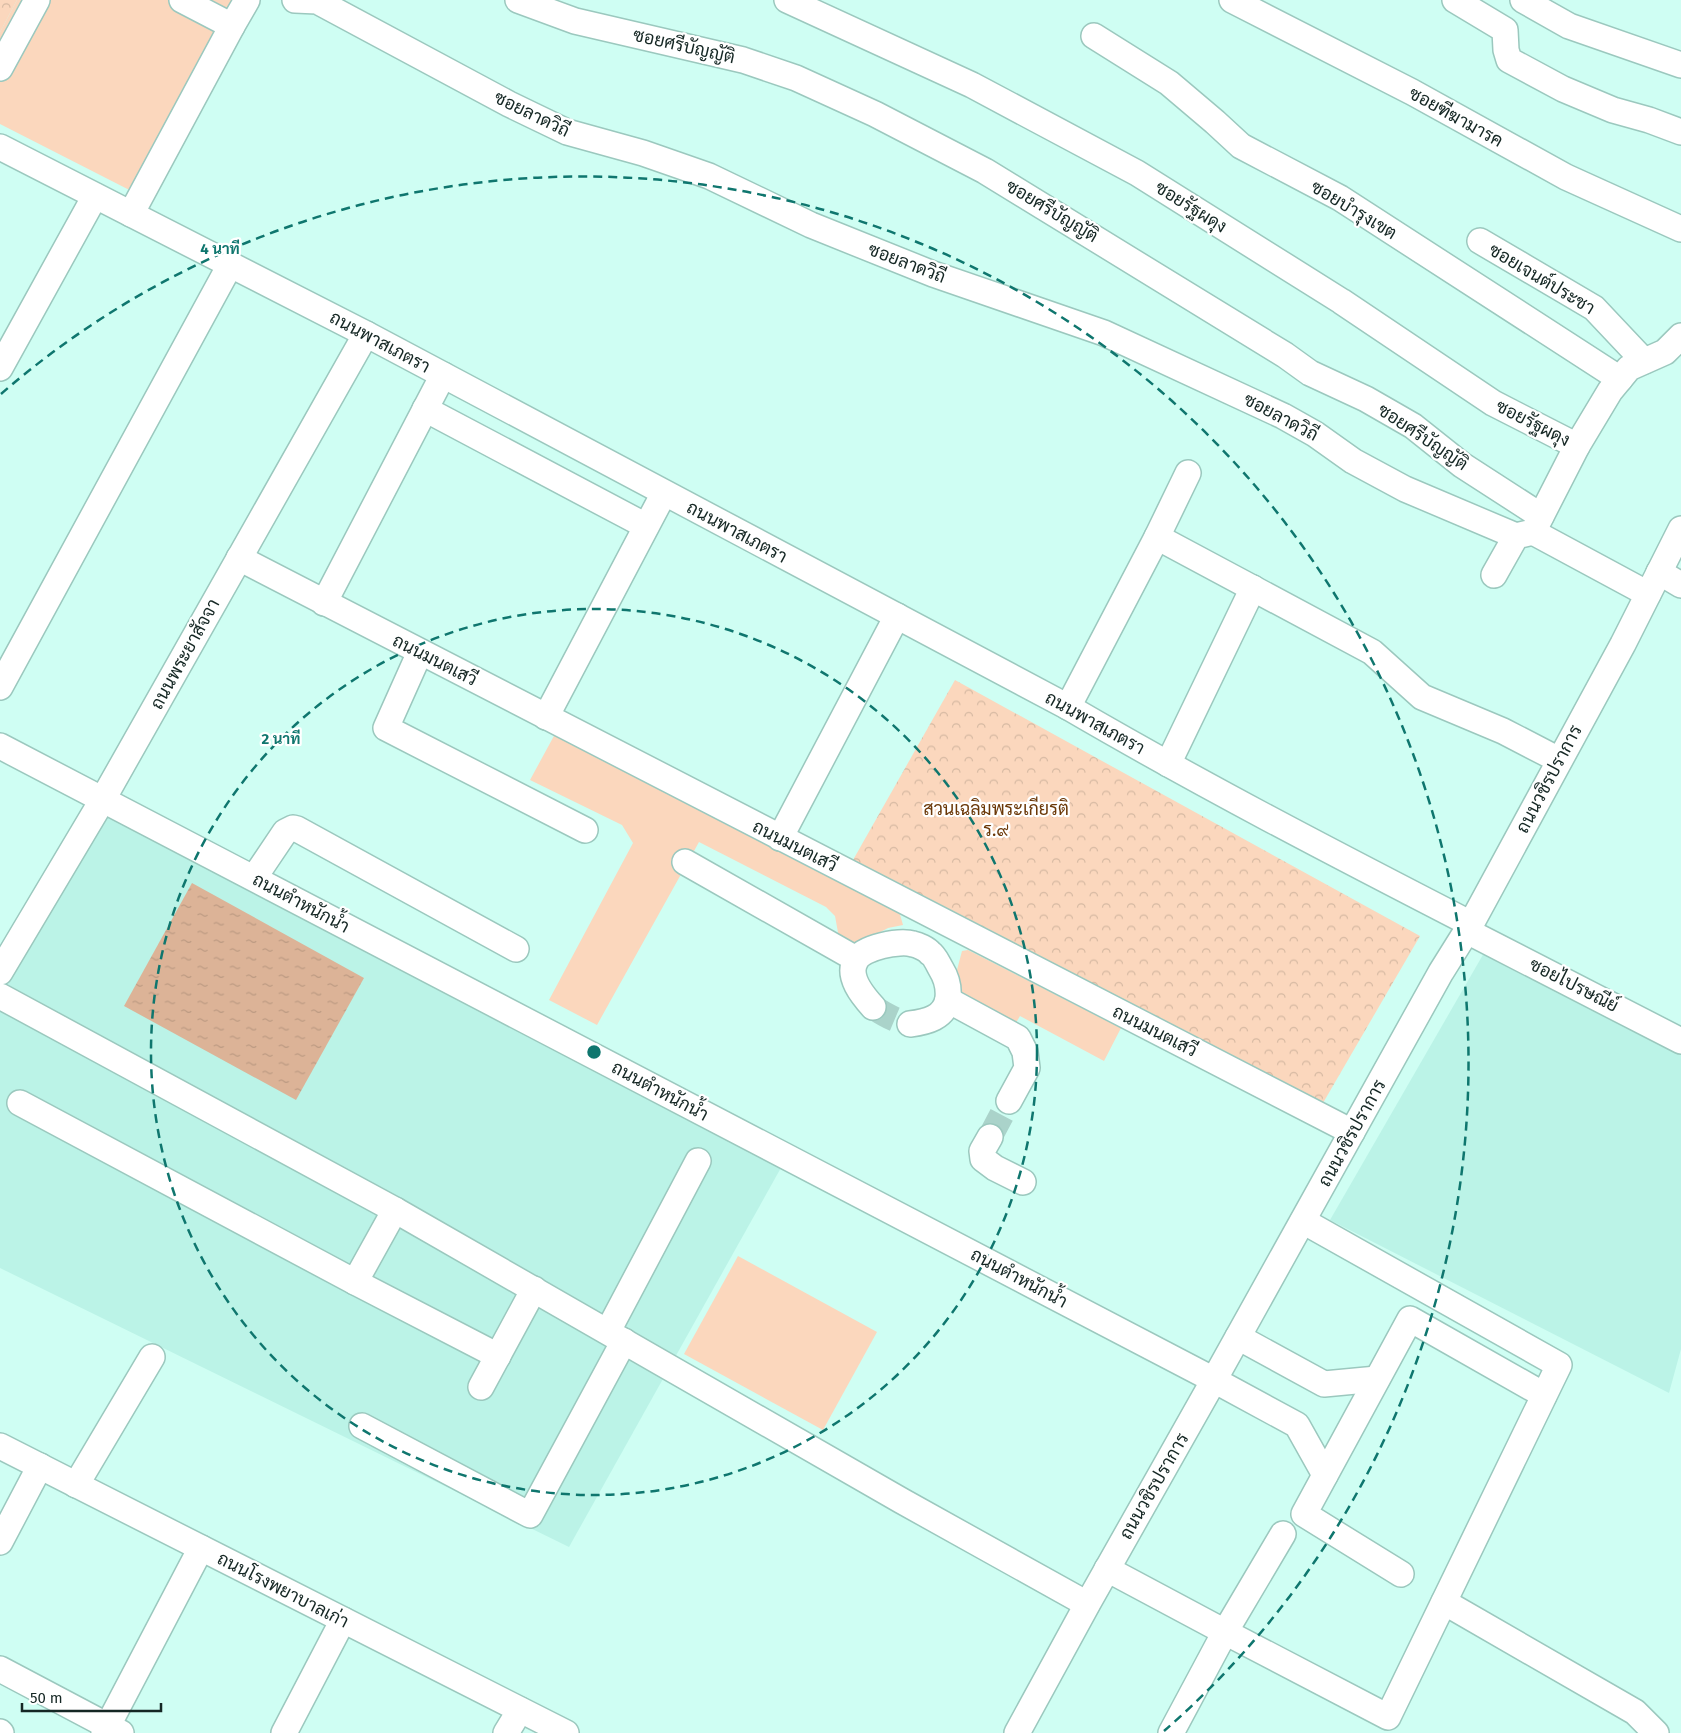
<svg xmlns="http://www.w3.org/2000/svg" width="1681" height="1733" viewBox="0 0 1681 1733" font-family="'Fira Sans',Sarabun,sans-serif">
	<defs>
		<pattern id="park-crowns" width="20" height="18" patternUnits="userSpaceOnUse" patternTransform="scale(1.25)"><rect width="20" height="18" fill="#fbd7bd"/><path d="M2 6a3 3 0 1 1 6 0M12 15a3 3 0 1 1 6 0" fill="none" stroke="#d6b9a2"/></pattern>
		<pattern id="water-ripples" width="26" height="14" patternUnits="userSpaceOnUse" patternTransform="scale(1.25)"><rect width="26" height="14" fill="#dcb397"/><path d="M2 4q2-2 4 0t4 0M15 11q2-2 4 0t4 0" fill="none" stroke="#bc9a82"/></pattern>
	</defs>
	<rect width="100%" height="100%" fill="#cffef3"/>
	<!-- built -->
	<g fill="#bbf3e7">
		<path d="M 103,799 L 787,1157 L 569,1547 L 0,1268 L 0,972 Z"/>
		<path d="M 1488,946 L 1681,1051 L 1681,1349 L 1669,1393 L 1330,1220 Z"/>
	</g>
	<!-- park -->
	<g fill="url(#park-crowns)">
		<path d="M 0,0 L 17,0 L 0,32 Z"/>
		<path d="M 955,680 L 1420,936 L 1323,1103 L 853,860 Z"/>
	</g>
	<!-- garden -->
	<g fill="#fbd7bd">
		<path d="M 17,0 L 259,0 L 151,201 L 0,124 L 0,32 Z"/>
		<path d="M 555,734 L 899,911 L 903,925 L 888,928 L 858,944 L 839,938 L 835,916 L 826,907 L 699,842 L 597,1025 L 549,1000 L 633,843 L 622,825 L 530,780 Z"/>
		<path d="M 968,950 L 1121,1028 L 1104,1061 L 1020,1016 L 1014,1026 L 974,1007 L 962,992 L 957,970 L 962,951 Z"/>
		<path d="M 738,1256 L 877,1332 L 823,1430 L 684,1354 Z"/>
	</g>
	<!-- water -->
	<path fill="url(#water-ripples)" d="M 192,883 L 364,978 L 296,1100 L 124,1006 Z"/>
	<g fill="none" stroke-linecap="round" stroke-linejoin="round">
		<!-- minor-tunnel -->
		<g stroke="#aad3ca" stroke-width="25" stroke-dasharray="25 12" stroke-linecap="butt">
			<path d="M 873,1007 C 885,1015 896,1021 910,1024"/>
			<path d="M 990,1137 L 1009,1101"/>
		</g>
		<defs>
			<g id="minor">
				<path d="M 295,0 L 317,1 L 509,104 L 567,132 L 643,153 L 709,176 L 811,225 L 933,274 L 1104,333 L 1283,416 L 1315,434 L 1353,461 L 1405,489 L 1516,536"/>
				<path d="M 518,0 L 575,21 L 743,60 L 796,78 L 875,114 L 985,171 L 1285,355 L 1310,373 L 1366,399 L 1413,426 L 1462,465 L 1541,516"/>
				<path d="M 787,0 L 972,85 L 1137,173 L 1341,301 L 1493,403 L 1577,446"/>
				<path d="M 1232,0 L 1412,92 L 1566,177 L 1681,229"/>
				<path d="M 1455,0 L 1505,30 L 1506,50 L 1509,60 L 1563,89 L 1613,110 L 1649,120 L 1681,132"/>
				<path d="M 1523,0 L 1569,26 L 1681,65"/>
				<path d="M 232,26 L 247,0"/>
				<path d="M 1094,36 L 1169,83 L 1215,122 L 1241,146 L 1340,198 L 1620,379"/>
				<path d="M 0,68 L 37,0"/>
				<path d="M 0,147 L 366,334 L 1068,707 C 1200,784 1335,854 1471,924"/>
				<path d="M 131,214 L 232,26 L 182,0"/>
				<path d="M 1480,241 L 1594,308 L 1644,361"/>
				<path d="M 0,368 L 95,196"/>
				<path d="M 425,409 L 646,526"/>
				<path d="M 1533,532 L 1648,594"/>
				<path d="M 1157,537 L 1372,652 L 1422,697 L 1503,731 L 1559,760"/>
				<path d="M 239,558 L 1352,1132"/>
				<path d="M 1659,572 L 1681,585"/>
				<path d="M 1494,575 L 1516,536 L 1533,532 L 1577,446 L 1610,391 L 1629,368 L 1665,352 L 1681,336"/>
				<path d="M 324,603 L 443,375"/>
				<path d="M 420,652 L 386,728 L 585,830"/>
				<path d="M 0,687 L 230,265"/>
				<path d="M 1068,707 L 1157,537 L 1188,473"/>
				<path d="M 546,717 L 664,493"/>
				<path d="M 0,746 L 1214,1380 L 1297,1425 L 1325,1475"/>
				<path d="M 1168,764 L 1253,588"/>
				<path d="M 780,838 L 897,616"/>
				<path d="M 685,862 L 856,959"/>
				<path d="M 254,878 L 285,832 L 293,828 L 297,829 L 516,949"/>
				<path d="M 1467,931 L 1681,1041"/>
				<path d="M 0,972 L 103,799 L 366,334"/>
				<path d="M 0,996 L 395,1210 L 902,1501 L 1087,1604"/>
				<path d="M 948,1000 L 1018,1038 L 1025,1052 L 1027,1068 L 1009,1101"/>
				<path d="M 873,1007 C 863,996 846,976 856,960 C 863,947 900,940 913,944 C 918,945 927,949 930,953 C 935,956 938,964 941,969 C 946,977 949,988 948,998 C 945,1018 926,1022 910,1024"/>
				<path d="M 20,1103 L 355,1282 L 498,1356"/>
				<path d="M 990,1137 L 982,1151 L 983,1159 L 995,1168 L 1023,1182"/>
				<path d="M 355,1282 L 395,1210"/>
				<path d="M 608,1331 L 698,1161"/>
				<path d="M 1238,1337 L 1324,1384 L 1377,1379"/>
				<path d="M 481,1387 L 534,1289"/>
				<path d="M 362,1426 L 530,1515 L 624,1341"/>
				<path d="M 0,1446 L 566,1733"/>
				<path d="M 76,1485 L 152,1357"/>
				<path d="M 0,1542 L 40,1466"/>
				<path d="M 1107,1569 L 1225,1632 L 1388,1717 L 1559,1365 L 1303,1221"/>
				<path d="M 1401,1574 L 1304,1514 L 1410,1319 L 1544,1395"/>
				<path d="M 1444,1602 L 1635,1712 L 1656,1733"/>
				<path d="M 0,1669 L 121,1733"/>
				<path d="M 0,1732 L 1,1733"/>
				<path d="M 104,1733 L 201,1548"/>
				<path d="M 284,1733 L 343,1620"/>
				<path d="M 506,1733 L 520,1710"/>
				<path d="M 1017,1733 L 1088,1603 L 1214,1380 L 1441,972 L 1471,924 L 1623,644 L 1681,529"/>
				<path d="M 1171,1733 L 1225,1632 L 1283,1534"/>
			</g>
		</defs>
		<!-- minor casing -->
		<use href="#minor" stroke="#9bc8be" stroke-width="28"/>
		<!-- minor -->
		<use href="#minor" stroke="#fff" stroke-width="25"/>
	</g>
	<!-- distance rings -->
	<g fill="none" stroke="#0f766e" stroke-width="2.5" stroke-dasharray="9 6">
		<circle cx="594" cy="1052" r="443"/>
		<path d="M1 394A886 886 0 1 1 1164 1731"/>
	</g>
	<g text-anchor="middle" stroke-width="4.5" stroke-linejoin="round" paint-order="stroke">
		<!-- street labels -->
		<g font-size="18" fill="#152724" stroke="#fff">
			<text transform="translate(684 46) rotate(13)" y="6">ซอยศรีบัญญัติ</text>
			<text transform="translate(532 114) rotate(26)" y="6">ซอยลาดวิถี</text>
			<text transform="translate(1456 117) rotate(29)" y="6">ซอยฑีฆามารค</text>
			<text transform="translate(1191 207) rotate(32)" y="6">ซอยรัฐผดุง</text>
			<text transform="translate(1354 210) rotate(31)" y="6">ซอยบำรุงเขต</text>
			<text transform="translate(1052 211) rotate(31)" y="6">ซอยศรีบัญญัติ</text>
			<text transform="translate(907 263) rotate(21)" y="6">ซอยลาดวิถี</text>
			<text transform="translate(1542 279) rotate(31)" y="6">ซอยเจนต์ประชา</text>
			<text transform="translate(380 342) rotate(28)" y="6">ถนนพาสเภตรา</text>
			<text transform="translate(1281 417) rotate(28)" y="6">ซอยลาดวิถี</text>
			<text transform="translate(1533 423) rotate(27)" y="6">ซอยรัฐผดุง</text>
			<text transform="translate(1423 437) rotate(34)" y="6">ซอยศรีบัญญัติ</text>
			<text transform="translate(737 532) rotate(28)" y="6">ถนนพาสเภตรา</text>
			<text transform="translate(185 654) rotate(-61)" y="6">ถนนพระยาสัจจา</text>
			<text transform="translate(435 660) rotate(27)" y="6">ถนนมนตเสวี</text>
			<text transform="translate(1095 723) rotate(29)" y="6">ถนนพาสเภตรา</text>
			<text transform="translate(1549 779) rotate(-62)" y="6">ถนนวชิรปราการ</text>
			<text transform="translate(795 846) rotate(27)" y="6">ถนนมนตเสวี</text>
			<text transform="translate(301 903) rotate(28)" y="6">ถนนตำหนักน้ำ</text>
			<text transform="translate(1574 985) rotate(27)" y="6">ซอยไปรษณีย์</text>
			<text transform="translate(1155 1031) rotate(27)" y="6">ถนนมนตเสวี</text>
			<text transform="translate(660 1091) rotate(28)" y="6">ถนนตำหนักน้ำ</text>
			<text transform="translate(1352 1133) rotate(-61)" y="6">ถนนวชิรปราการ</text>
			<text transform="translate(1019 1278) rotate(28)" y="6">ถนนตำหนักน้ำ</text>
			<text transform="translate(1154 1486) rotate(-60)" y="6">ถนนวชิรปราการ</text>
			<text transform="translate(283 1590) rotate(27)" y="6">ถนนโรงพยาบาลเก่า</text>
		</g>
		<!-- park labels -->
		<g font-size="18" fill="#6b3808" stroke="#fff">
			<text x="996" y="815">สวนเฉลิมพระเกียรติ<tspan x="996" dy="21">ร.๙</tspan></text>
		</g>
	</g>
	<circle cx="594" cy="1052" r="8" fill="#0f766e" stroke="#fff" stroke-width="2.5"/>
	<g font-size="15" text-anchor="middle" font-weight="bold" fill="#0f766e" stroke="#fff" stroke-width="4.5" stroke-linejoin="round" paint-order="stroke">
		<text x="220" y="254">4 นาที</text>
		<text x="281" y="744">2 นาที</text>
	</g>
	<!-- scale -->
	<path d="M22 1703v8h139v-8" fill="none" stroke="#152724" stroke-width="2.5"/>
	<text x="30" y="1703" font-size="15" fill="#152724" stroke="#ffffff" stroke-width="4" paint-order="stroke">50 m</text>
</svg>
